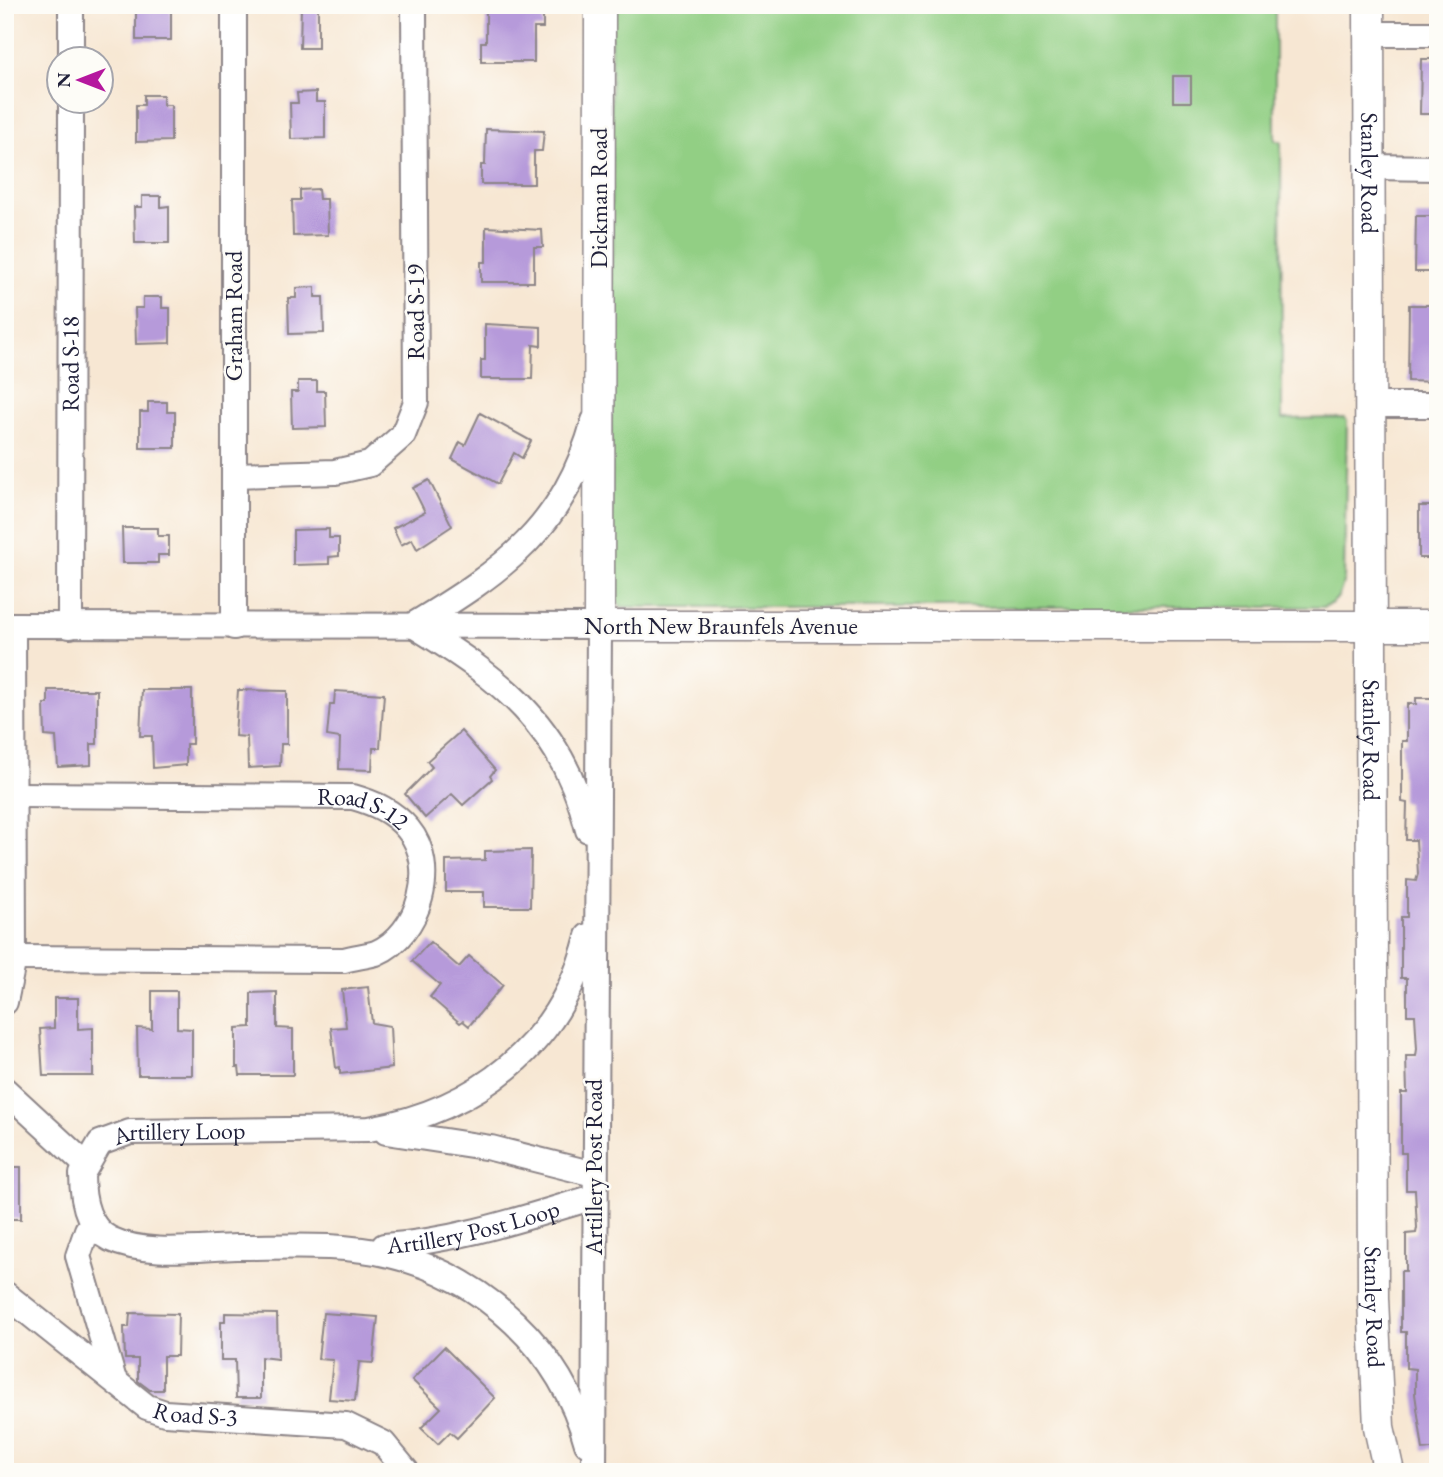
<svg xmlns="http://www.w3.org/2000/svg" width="1443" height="1477" viewBox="0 0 1443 1477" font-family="'EB Garamond',serif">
	<rect width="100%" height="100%" fill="#fdfcf7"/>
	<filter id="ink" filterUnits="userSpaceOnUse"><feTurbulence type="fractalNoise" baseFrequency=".0143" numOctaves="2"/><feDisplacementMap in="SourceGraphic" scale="14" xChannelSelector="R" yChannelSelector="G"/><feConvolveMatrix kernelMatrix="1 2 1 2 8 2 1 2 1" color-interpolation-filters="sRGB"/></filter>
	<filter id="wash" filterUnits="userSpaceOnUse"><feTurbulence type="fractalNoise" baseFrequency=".00686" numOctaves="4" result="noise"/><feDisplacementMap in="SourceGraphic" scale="28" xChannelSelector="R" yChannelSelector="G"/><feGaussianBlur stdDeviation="1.57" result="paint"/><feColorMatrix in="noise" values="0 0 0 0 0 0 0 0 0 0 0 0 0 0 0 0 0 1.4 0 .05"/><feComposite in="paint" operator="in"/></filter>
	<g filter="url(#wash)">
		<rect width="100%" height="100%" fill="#f7e7d3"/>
		<!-- green -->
		<path fill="#92cf84" stroke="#5a7860" stroke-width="2" d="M 611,5 L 1275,5 L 1275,141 L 1281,142 L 1282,419 L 1345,418 L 1347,421 L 1344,579 C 1340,594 1339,602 1323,607 L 621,607 L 611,591 Z"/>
		<g id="blocks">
			<!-- building -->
			<g fill="#b69ada">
				<rect x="136" y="5" width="35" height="35"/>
				<path d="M 301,5 L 318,5 L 318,48 L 300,48 Z"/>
				<path d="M 486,6 L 543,9 L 543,28 L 534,28 L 534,62 L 481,62 L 481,42 L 486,42 Z"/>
				<path d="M 1421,59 L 1438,59 L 1438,114 L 1420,114 Z"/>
				<rect x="1173" y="76" width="18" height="26"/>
				<path d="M 316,92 L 316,102 L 325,102 L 325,138 L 291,139 L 290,103 L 298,103 L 297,93 Z"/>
				<path d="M 144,95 L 163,95 L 163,105 L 171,105 L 171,141 L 136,142 L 136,105 L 144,105 Z"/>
				<path d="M 486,129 L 544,131 L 542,151 L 534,151 L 534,184 L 481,184 L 481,165 L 485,165 Z"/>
				<path d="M 318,189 L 319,199 L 327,199 L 328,235 L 293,236 L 292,200 L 300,200 L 300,190 Z"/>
				<path d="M 142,196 L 161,196 L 161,207 L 169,206 L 169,243 L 135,243 L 134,207 L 142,207 Z"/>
				<path d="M 1416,216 L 1438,216 L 1438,272 L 1415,272 Z"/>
				<path d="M 486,227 L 542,230 L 543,247 L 534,247 L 534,282 L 481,282 L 481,262 L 486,262 Z"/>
				<path d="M 315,287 L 315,297 L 323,297 L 324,333 L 289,334 L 288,298 L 296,298 L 296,288 Z"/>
				<path d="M 143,297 L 162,297 L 162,308 L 170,308 L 170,343 L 136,344 L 135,308 L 143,308 Z"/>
				<path d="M 1409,305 L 1438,305 L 1438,382 L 1408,381 Z"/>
				<path d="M 485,324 L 541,327 L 541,346 L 533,345 L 532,379 L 481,379 L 481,360 L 485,360 Z"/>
				<path d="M 298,381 L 317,381 L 317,391 L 325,391 L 326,427 L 292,428 L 291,392 L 298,392 Z"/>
				<path d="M 148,402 L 167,402 L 167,412 L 175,412 L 175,448 L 140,448 L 140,412 L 148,412 Z"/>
				<path d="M 480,413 L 531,441 L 522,458 L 514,453 L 498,484 L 452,459 L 460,442 L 465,445 Z"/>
				<path d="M 429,480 L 452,526 L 417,549 L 412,539 L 401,545 L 393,528 L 425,512 L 413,488 Z"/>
				<rect x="1419" y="506" width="19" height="52"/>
				<path d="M 122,528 L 158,528 L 158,536 L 169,536 L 169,555 L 158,555 L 158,563 L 123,563 Z"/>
				<path d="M 329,529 L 329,538 L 339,538 L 339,556 L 329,557 L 329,564 L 293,565 L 293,530 Z"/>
				<path d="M 48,690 L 97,690 L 97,744 L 91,744 L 91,765 L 58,767 L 56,737 L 45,736 L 44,704 L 48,704 Z"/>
				<path d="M 142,690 L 192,690 L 192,744 L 186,744 L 186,765 L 153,768 L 152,736 L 140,736 Z"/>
				<path d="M 238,690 L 287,691 L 287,744 L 281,744 L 280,766 L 248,768 L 247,737 L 235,736 Z"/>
				<path d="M 335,691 L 384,694 L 380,748 L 373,748 L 372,770 L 339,769 L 340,738 L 327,736 L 330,704 L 334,704 Z"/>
				<path d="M 1416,698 L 1438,698 L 1438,1448 L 1423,1450 L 1415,1394 L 1415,1369 L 1406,1368 L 1406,1332 L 1401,1332 L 1401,1271 L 1406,1271 L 1406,1234 L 1416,1233 L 1417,1228 L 1415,1190 L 1406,1190 L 1406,1153 L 1401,1153 L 1401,1093 L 1407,1093 L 1406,1056 L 1416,1056 L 1417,1049 L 1415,1015 L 1407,1015 L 1407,978 L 1401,978 L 1401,917 L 1407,917 L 1407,880 L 1416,881 L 1418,874 L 1416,840 L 1406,840 L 1407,803 L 1402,802 L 1402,741 L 1407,741 L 1407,704 L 1416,704 Z"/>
				<path d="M 461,731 L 495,770 L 490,776 L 492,779 L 463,805 L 452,794 L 425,818 L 405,794 L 432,767 L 427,761 Z"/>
				<path d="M 531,850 L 530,907 L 484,907 L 484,892 L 446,892 L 446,861 L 485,860 L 485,851 Z"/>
				<path d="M 430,942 L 459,967 L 469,956 L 503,985 L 469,1026 L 463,1021 L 460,1023 L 430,997 L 440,985 L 412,961 Z"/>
				<path d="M 368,987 L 372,1023 L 390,1026 L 392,1068 L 340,1074 L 340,1067 L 336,1068 L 331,1028 L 346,1027 L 342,990 Z"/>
				<path d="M 152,991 L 177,991 L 177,1028 L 192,1029 L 192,1075 L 138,1075 L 137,1028 L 152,1029 Z"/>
				<path d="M 277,992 L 277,1028 L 293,1029 L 293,1075 L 240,1075 L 239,1067 L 236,1067 L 236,1028 L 251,1027 L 251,993 Z"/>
				<path d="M 54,998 L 78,998 L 78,1029 L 93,1028 L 93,1076 L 43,1076 L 40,1029 L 54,1028 Z"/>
				<rect x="5" y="1167" width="16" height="52"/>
				<path d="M 130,1313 L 178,1314 L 177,1356 L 163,1356 L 163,1390 L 150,1390 L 138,1381 L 138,1359 L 125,1359 L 124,1327 L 129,1327 Z"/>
				<path d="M 225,1313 L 277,1314 L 278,1359 L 261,1357 L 261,1398 L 236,1398 L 235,1360 L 221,1360 L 221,1321 L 225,1321 Z"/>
				<path d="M 323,1313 L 378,1317 L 373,1363 L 359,1362 L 355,1401 L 329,1399 L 333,1360 L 318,1359 Z"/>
				<path d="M 444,1347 L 495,1398 L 457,1438 L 450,1432 L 438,1444 L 421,1428 L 441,1408 L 412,1380 Z"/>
			</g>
		</g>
	</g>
	<g filter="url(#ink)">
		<use href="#blocks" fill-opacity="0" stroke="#8c8487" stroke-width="2"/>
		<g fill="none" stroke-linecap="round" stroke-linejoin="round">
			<defs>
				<g id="minor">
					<path d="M 1369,34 L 1438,34"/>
					<path d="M 71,60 L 71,5"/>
					<path d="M 1370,167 L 1438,168"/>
					<path d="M 1370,405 L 1438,405"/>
					<path d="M 234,475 L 335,472 L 370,464 L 403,435 L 416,402 L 414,5"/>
					<path d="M 5,625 L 599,626 L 594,1472"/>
					<path id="s1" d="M 70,626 L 71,102"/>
					<path d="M 234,627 L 234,5"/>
					<path id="s2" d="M 13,795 L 353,797 C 374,803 393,811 408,829 C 439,866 420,934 376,953 C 366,956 354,957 344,960 L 14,958"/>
					<path d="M 588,830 C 563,725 501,679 413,625 C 504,570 564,528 594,421"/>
					<path d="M 5,1002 L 14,958 L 13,625"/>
					<path d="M 5,1090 L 85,1164"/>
					<path d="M 386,1132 L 491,1148 L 594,1174"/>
					<path d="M 94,1225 L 87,1230 L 78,1256 L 114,1380"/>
					<path id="s3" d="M 384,1246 C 457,1241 524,1218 594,1197"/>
					<path id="s4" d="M 5,1294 L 147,1407 L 165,1413 L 346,1425 L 383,1443 L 407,1472"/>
					<path id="s5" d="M 587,1444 C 562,1350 484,1277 390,1255 C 340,1243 287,1247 236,1247 C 197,1248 146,1256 110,1239 C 86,1227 82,1198 82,1174 L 100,1143 L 130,1132 L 369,1129 C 476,1110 561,1046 588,936"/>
				</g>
				<g id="tertiary">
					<path d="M 600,5 L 599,626 L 1438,626"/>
					<path id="s6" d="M 1369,5 L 1373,1298 L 1379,1427 L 1389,1472"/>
				</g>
			</defs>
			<!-- minor casing -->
			<use href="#minor" stroke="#8c8487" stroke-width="28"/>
			<!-- tertiary casing -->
			<use href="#tertiary" stroke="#8c8487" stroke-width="33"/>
			<!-- minor -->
			<use href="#minor" stroke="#fff" stroke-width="24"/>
			<!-- tertiary -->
			<use href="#tertiary" stroke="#fff" stroke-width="30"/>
		</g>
	</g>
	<g text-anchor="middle" stroke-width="5" stroke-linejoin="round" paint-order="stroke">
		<!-- street labels -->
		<g font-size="24" fill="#22223b" stroke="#fdfcf7">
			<text dy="8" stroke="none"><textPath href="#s6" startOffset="168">Stanley Road</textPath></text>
			<text transform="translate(599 198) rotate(-90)" y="8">Dickman Road</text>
			<text transform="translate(416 312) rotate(-90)" y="8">Road S-19</text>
			<text transform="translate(234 316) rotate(-90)" y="8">Graham Road</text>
			<text dy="8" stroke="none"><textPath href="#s1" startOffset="262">Road S-18</textPath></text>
			<text x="721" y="634">North New Braunfels Avenue</text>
			<text dy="8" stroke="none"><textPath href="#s6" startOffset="735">Stanley Road</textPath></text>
			<text dy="8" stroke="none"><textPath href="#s2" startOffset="352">Road S-12</textPath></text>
			<text dy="8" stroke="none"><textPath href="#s5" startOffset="760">Artillery Loop</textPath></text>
			<text transform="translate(594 1167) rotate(-90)" y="8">Artillery Post Road</text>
			<text dy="8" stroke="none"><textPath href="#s3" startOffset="91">Artillery Post Loop</textPath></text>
			<text dy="8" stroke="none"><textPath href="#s6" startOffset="1302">Stanley Road</textPath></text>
			<text dy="8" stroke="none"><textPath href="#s4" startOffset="231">Road S-3</textPath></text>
		</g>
	</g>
	<!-- margin -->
	<rect width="1443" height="1477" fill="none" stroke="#fdfcf7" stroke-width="28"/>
	<!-- north arrow -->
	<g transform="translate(80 80) rotate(270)"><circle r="33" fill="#fdfcf7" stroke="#a5a5ac" stroke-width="2"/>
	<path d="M0-5L12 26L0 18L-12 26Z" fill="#b5179e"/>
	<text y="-10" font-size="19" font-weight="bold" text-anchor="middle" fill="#22223b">N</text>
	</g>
</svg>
